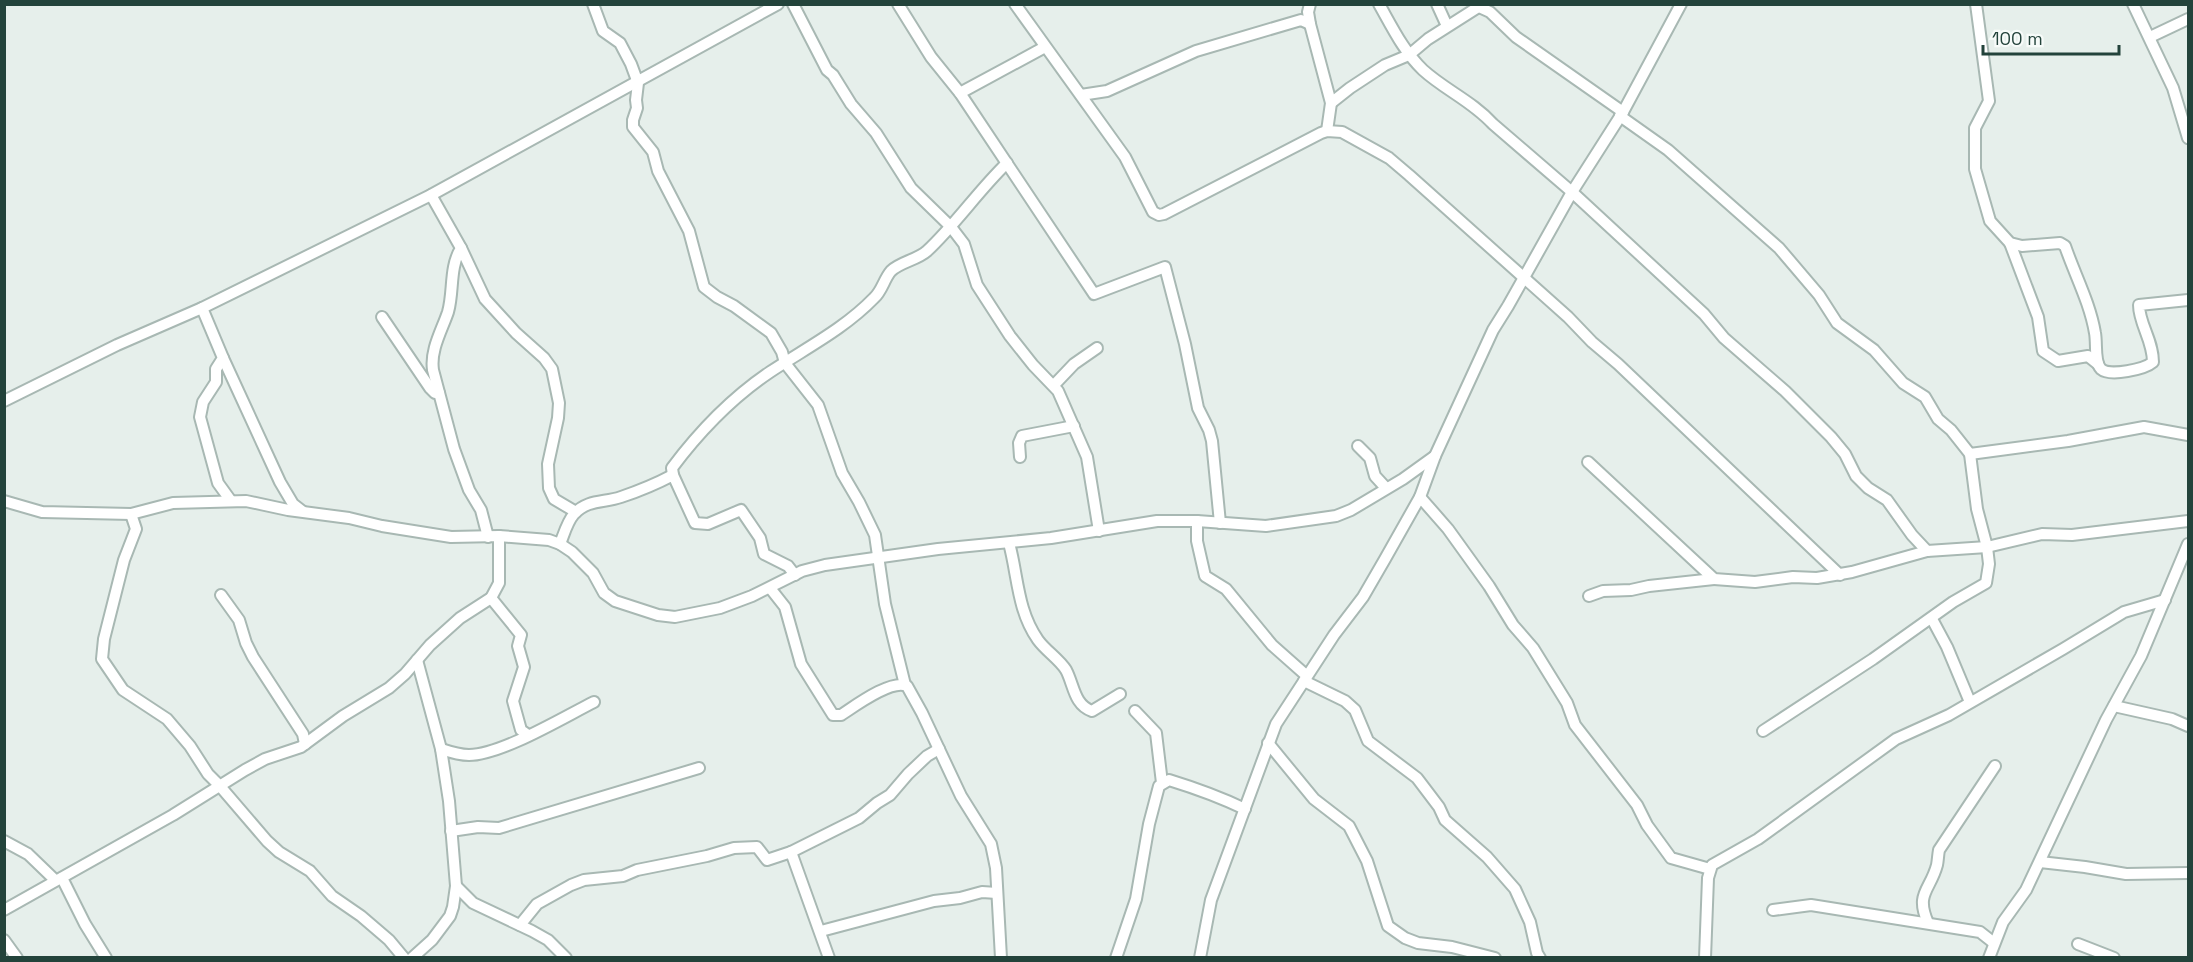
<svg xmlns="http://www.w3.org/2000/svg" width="2193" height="962" viewBox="0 0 2193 962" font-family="'Space Grotesk',sans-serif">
	<rect width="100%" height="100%" fill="#e6efeb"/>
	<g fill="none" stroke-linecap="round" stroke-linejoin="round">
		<defs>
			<g id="street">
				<path d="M 593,4 L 603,31 L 620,43 L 631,64 L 638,83 L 636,100 L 637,108 L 633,120 L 633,127 L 653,152 L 658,171 L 689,231 L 704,287 L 717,297 L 734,306 L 771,333 L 782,352 L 785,363 L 818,405 L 842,473 L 859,502 L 875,535 L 885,604 L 905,685"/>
				<path d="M 793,4 L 827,70 L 833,75 L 851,104 L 876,133 L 911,188 L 951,227 L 964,244 L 977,285 L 1010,336 L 1033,365 L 1058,391 L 1087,457 L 1099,531"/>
				<path d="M 898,4 L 931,57 L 960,93 L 1094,294 L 1165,267 L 1185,344 L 1198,408 L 1209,430 L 1212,441 L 1220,523"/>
				<path d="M 1015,4 L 1125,157 L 1153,212 L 1159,215 L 1164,214 L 1321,133 L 1327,131 L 1342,132 L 1389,158 L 1409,175 L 1568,317 L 1592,342 L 1618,364 L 1840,575"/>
				<path d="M 1310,4 L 1308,12 L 1310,24 L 1331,103 L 1327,131"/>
				<path d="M 1379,4 C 1392,27 1404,52 1423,70 C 1445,90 1472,101 1493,124 L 1572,192 L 1704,314 L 1724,338 L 1785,391 L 1831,437 L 1845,454 L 1856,476 L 1868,488 L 1887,500 L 1912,535 L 1927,551"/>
				<path d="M 1437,4 L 1447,26"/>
				<path d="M 1976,4 L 1989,101 L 1975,128 L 1975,169 L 1990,221 L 2010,243 L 2022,246 L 2060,243 L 2065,246 C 2075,275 2090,303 2095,333 C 2097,343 2094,362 2101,369 C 2110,377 2145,369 2153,362 C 2153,340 2139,324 2139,305 L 2188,300"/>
				<path d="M 2133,4 L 2173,88 L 2188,138"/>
				<path d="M 1479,7 L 1490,12 L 1516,37 L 1623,112"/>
				<path d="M 2150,37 L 2188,19"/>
				<path d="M 960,93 L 1045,47"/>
				<path d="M 1081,95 L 1107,91 L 1196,51 L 1301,20 L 1310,24"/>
				<path d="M 1331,103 L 1350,88 L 1385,65 L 1409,55 L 1428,39 L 1483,4"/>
				<path d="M 1620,116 L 1668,150 L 1779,248 L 1819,295 L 1837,323 L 1874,350 L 1903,383 L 1925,397 L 1938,419 L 1951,430 L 1970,454 L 1977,509 L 1987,547 L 1989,564 L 1986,583 L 1953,602 L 1873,659 L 1763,731"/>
				<path d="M 431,195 L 461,248 C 449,268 454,291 448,312 C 442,330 430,350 433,370 L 454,449 L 469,490 L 481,510 L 488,537"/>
				<path d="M 2010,243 L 2038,317 L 2043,351 L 2058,361 L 2088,356 L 2098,364"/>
				<path d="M 461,248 L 485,299 L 516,333 L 544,358 L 552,369 L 559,403 L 558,418 L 548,464 L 549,488 L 554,499 L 576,512"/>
				<path d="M 202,308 L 223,358 L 216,369 L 216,382 L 203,402 L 200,417 L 218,483 L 231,501"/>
				<path d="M 382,317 L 430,388 L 435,393 L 439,393"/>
				<path d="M 223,358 L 280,482 L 293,504 L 302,511"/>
				<path d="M 1054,385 L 1074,364 L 1097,348"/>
				<path d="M 4,401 L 117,345 L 202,308 L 431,195 L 778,4"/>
				<path d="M 1358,446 L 1370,458 L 1375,476 L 1386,488"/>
				<path d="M 1970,454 L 2068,441 L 2144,427 L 2188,435"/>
				<path d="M 1020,457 L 1019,443 L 1022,436 L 1074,426"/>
				<path d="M 1588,462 L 1714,579 L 1755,582 L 1793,577 L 1817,578 L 1852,572 L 1927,551 L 1987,547 L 2042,534 L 2072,535 L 2188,521"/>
				<path d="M 673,475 L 672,468 C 699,432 733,397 770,372 C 806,348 844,329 874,298 C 882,291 884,279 891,271 C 900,262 917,260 927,251 C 956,224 978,191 1007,163"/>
				<path d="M 1420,497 L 1448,529 L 1489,586 L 1513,625 L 1533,648 L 1567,703 L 1575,725 L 1637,805 L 1647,825 L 1671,858 L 1710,869"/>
				<path d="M 4,501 L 42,512 L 131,514 L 173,503 L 246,501 L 288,510 L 349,518 L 382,526 L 451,537 L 499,536 L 549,540 L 560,544 L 572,552 L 593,573 L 604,593 L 615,601 L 658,615 L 675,617 L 720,608 L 752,596 L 802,571 L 825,565 L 938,549 L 1051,538 L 1157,521 L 1197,521 L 1266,526 L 1336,516 L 1351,510 L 1403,479 L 1435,456"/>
				<path d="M 131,514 L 136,529 L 124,560 L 104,639 L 102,659 L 123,690 L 167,719 L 190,746 L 208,774 L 219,785 L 267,841 L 279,852 L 310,871 L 332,896 L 361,916 L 389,940 L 404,958"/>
				<path d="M 1197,521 L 1197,541 L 1205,576 L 1226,589 L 1272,645 L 1307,676"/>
				<path d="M 1009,543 C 1018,576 1017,610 1038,640 C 1046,651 1059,659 1066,670 C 1074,685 1074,705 1092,711 L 1120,694"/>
				<path d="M 560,544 C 564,534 567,522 574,514 C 588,499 604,503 621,497 C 639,491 656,484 673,475 L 695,523 L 708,524 L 741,510 L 760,538 L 764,554 L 788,566 L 795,575"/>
				<path d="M 770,588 L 785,607 L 801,664 L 833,715 L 841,715 C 855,706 891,679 907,686 L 922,713 L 961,796 L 991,844 L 996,868 L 1001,958"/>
				<path d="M 221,595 L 239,620 L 246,643 L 253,657 L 303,734 L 305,744"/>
				<path d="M 1589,596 L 1603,591 L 1631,590 L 1649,586 L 1714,579"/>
				<path d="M 491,598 L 521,635 L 518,646 L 524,667 L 513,701 L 521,730 L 528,735"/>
				<path d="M 1932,619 L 1947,647 L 1970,702"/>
				<path d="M 1304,681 L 1345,701 L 1355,710 L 1368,741 L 1417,778 L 1439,807 L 1445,820 L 1487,857 L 1515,889 L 1530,922 L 1537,953 L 1540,958"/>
				<path d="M 2114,706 L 2172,719 L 2188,726"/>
				<path d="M 1135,711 L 1156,733 L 1162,783"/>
				<path d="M 1268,743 L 1314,799 L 1349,826 L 1367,861 L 1388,926 L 1405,938 L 1418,943 L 1452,947 L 1495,958"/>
				<path d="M 441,749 C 450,752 460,755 469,755 C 501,755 564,717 594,702"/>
				<path d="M 451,831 L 478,827 L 499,828 L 699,768"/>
				<path d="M 4,841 L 28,854 L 55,880"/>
				<path d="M 791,852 L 859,818 L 877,803 L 890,795 L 908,774 L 927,756 L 939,749"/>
				<path d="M 2040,862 L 2085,867 L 2126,874 L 2188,873"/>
				<path d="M 62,878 L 85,924 L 106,958"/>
				<path d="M 456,886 L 473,903 L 532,931 L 548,940 L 566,958"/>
				<path d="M 4,910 L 173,815 L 245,770 L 265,759 L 301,747 L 343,716 L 389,688 L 405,674 L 430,645 L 460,618 L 491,598 L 499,583 L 499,536"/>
				<path d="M 1773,910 L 1811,905 L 1980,932 L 1994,943"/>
				<path d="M 1928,923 C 1915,893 1930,891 1937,865 C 1938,860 1938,855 1939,850 L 1995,766"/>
				<path d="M 520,925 L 537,904 L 571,885 L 584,880 L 623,876 L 637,870 L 707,856 L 734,848 L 757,847 L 767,860 L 791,852 L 829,958"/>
				<path d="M 821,931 L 934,901 L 960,898 L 982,892 L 997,893"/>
				<path d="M 4,940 L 17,958"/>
				<path d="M 2078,944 L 2114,958"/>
				<path d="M 412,958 L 432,940 L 450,916 L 453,907 L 456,886 L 449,801 L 441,749 L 417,660"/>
				<path d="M 1116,958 L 1136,899 L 1149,824 L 1159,786 L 1169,780 C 1195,788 1220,797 1245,809"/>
				<path d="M 1200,958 L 1211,900 L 1276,724 L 1334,635 L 1363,597 L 1385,559 L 1420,497 L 1435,456 L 1493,330 L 1508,306 L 1572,192 L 1623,112 L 1681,4"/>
				<path d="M 1705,958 L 1708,878 L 1712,865 L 1758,839 L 1896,739 L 1949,715 L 2063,649 L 2124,612 L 2165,600"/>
				<path d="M 1989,958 L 2003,922 L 2026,890 L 2106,720 L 2141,656 L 2188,544"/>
			</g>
		</defs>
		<!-- street casing -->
		<use href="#street" stroke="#a8b8b3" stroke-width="14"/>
		<!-- street -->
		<use href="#street" stroke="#fff" stroke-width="10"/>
	</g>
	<!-- border -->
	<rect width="2193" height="962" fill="none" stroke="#23433b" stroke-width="12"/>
	<!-- scale -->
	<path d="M1983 45v9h136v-9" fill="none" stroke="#23433b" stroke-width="3"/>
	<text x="1992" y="45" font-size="18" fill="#23433b" stroke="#f7fbf9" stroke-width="4.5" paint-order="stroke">100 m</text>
</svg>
